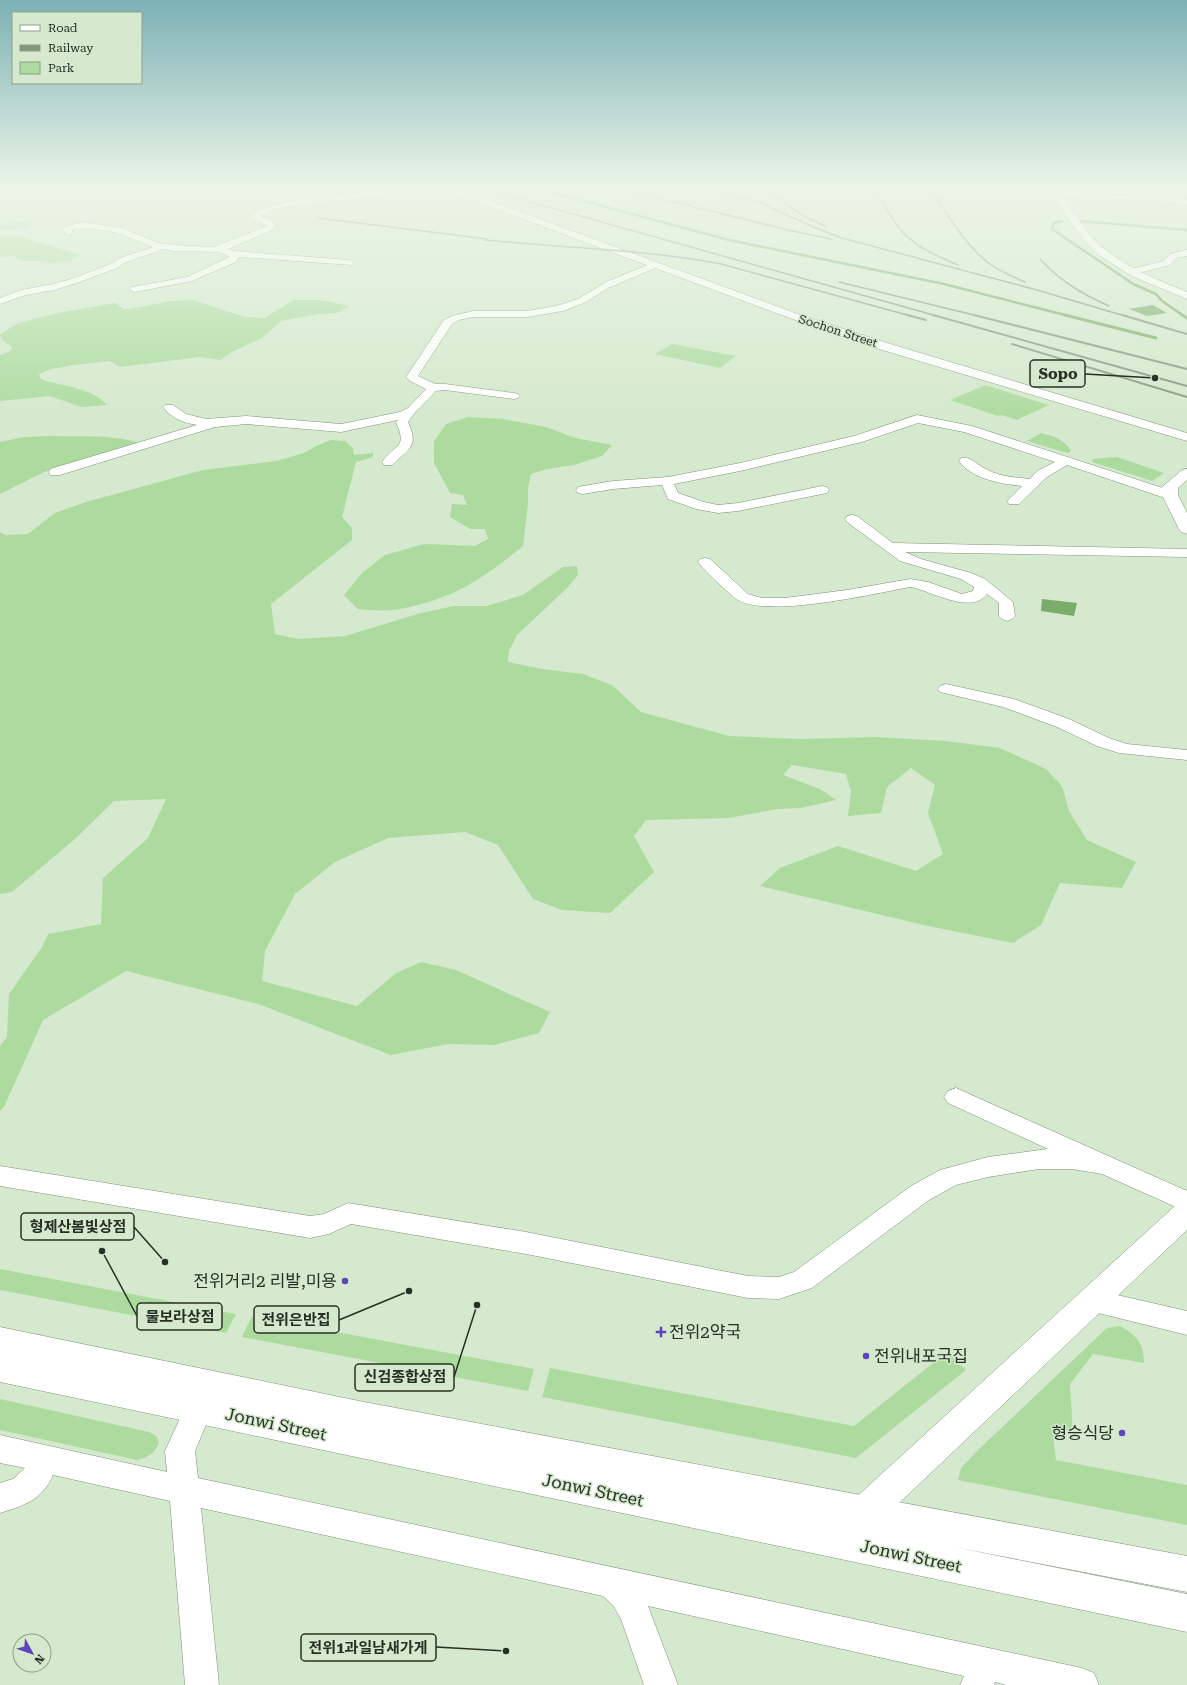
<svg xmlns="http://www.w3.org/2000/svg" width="1187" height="1685" viewBox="0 0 1187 1685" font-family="'Roboto Serif','Noto Sans KR',serif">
	<rect width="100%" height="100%" fill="#d4e9cd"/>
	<!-- green -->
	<g fill="#addb9f">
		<path d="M 26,222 L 33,224 L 27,228 L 0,230 L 0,224 Z"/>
		<path d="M 6,235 L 18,236 L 77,254 L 77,257 L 70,261 L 49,263 L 41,261 L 21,261 L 13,256 L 0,257 L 0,236 Z"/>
		<path d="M 193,300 L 245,317 L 264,318 L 294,300 L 319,300 L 350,306 L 337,313 L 318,314 L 281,321 L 262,338 L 232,352 L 220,360 L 200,357 L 120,367 L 109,361 L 73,365 L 51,369 L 39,374 L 41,379 C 63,387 91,387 107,405 L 81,407 L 50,396 L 0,401 L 0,355 L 9,352 L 12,347 L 3,341 L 0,334 L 19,323 L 58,313 L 115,303 L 124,309 L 129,309 L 172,301 Z"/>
		<path d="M 672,344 L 736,356 L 720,368 L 655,354 Z"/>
		<path d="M 985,385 L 1049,405 L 1017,420 L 1001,415 L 998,416 L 950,400 Z"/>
		<path d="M 468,417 L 503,419 L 546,427 L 575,438 L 612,445 L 602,456 L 574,465 L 547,469 L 531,474 L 528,488 L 528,504 L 523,546 C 480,581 448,602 392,610 C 381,611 369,610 358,609 L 344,595 L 363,572 L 385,555 L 424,544 L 475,546 L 488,539 L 485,529 L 470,529 L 450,517 L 452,504 L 467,505 L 463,495 L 450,493 L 434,463 L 434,441 L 446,424 Z"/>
		<path d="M 1041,433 C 1056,437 1061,438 1071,450 L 1069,453 L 1064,452 L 1027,441 Z"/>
		<path d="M 50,436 C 80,437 111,434 140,443 L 44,472 L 0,494 L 0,442 L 24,437 Z"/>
		<path d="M 331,440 L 345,441 L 353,448 L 354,455 L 373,453 L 373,457 L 356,462 L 342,517 L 352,528 L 352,540 L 271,604 L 275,634 L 298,639 L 345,636 L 421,613 L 454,606 L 487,606 L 523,595 L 563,567 L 577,566 L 578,575 L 567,588 L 517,635 L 509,651 L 508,662 L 542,669 L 583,674 L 612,685 L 641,712 L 729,736 L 801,739 L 877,737 L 946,741 L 1000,748 L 1046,769 L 1062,786 L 1069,811 L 1087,840 L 1136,862 L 1122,888 L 1060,883 L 1041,925 L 1013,943 L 928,926 L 760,886 L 780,868 L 838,846 L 916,871 L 943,854 L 928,813 L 935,785 L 911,768 L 887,787 L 881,813 L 848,816 L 851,791 L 846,774 L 792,765 L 783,775 L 820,789 L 836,800 L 801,808 L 777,809 L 729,818 L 646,820 L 634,836 L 654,872 L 610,913 L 562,910 L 533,899 L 498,845 L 465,832 L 388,838 L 335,862 L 295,894 L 265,951 L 262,981 L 357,1006 L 396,973 L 421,962 L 456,970 L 550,1012 L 539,1033 L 494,1045 L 448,1044 L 391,1055 L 258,1004 L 126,971 L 43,1020 L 4,1107 L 0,1111 L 0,1046 L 7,1037 L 9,994 L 42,947 L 48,934 L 101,924 L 103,878 L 148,838 L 166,799 L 114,801 L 75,839 L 12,892 L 0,894 L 0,532 L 5,535 L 28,534 L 55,513 L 86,502 L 203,470 L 276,461 L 304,453 L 316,446 Z"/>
		<path d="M 1117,457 L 1164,473 L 1152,481 L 1092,462 L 1092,459 Z"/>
		<path d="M 0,1269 L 236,1314 L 226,1333 L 0,1290 Z"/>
		<path d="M 252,1316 L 534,1369 L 528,1391 L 242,1337 Z"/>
		<path d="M 1120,1326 C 1136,1335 1144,1343 1144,1363 L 1093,1354 L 1070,1384 L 1073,1434 L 1053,1436 L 1056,1460 L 1187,1485 L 1187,1525 L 958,1480 L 961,1468 L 979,1449 L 1107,1328 Z"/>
		<path d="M 947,1352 L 966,1370 L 856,1458 L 542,1397 L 550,1368 L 854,1426 Z"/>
		<path d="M 0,1399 L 149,1432 L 156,1436 L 159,1443 C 154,1454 148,1457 137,1460 L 0,1430 Z"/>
	</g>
	<!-- water -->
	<g fill="#7aad69">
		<path d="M 1153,305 L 1167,313 L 1147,316 L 1129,309 Z"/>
		<path d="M 1042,599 L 1077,603 L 1074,616 L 1041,611 Z"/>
	</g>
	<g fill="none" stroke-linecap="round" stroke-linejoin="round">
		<!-- stream-far1 -->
		<g stroke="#7aad69" stroke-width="2.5">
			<path d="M 539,189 L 729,240 L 944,284 L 1069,316"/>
			<path d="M 1062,221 L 1054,223 L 1052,229 L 1133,284 L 1156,294 L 1162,301 L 1184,316"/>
			<path d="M 1080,221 L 1187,230"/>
		</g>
		<!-- stream -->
		<g stroke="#7aad69" stroke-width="3">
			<path d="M 1065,315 L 1156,338"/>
			<path d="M 1182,315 L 1187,318"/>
		</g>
		<defs>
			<g id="street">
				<path d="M 268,189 C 283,188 294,199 306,199 C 346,196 391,185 430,189 L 426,191 L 296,205 L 276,209 L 261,216 L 275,223 L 276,225 L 272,230 L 228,249 L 234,251 L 349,260 L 352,261 L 354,263 L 352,265 L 239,257 L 236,262 L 192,281 L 135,292 L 132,291 L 130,289 L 132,287 L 187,277 L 230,257 L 219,252 L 175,251 L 164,249 L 126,262 L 117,268 L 77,283 L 54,290 L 26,295 L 0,304 L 0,298 L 21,290 L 53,284 L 71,279 L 111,264 L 120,258 L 153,247 C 128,236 100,224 72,230 L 72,234 L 69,235 L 66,234 L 63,229 L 64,227 L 84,222 L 122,228 L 159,243 L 175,245 L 214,247 L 267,226 L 252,218 L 251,216 L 252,214 L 270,206 L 293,200 Z"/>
				<path d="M 1047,190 L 1187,200 L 1187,204 L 1050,194 L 1047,194 Z"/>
				<path d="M 1187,250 L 1187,256 L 1176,258 L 1170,265 L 1130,275 L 1125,272 L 1127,270 L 1164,261 L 1170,254 Z"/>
				<path d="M 655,262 L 658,263 L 660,265 L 658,267 L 608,288 L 584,303 L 563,311 L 527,317 L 473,317 L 459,320 L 452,324 L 418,376 L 435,384 L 445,384 L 514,393 L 518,394 L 520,396 L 518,398 L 514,399 L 445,390 L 436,391 C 426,402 415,411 408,422 C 419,446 410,448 392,465 L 384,465 L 382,462 C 395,443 408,449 396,422 L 398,420 L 341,432 L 246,424 L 215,427 L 60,475 L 50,475 L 49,472 L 50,469 L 197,425 C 184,423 171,418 163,407 L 165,405 L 173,405 L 186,414 L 206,419 L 246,416 L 341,424 L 400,412 L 408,408 L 426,389 L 410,381 L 406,377 L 444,320 L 452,316 L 473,311 L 527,311 L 556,306 L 578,299 L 608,281 Z"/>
				<path d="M 917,415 L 972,426 L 1175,492 L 1177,495 L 1175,498 L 1165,498 L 1067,465 L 1047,477 L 1019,504 L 1009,504 L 1007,501 L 1022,486 C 1002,484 971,479 959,461 L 961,458 C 971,456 977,465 986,469 C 1000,477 1014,477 1030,479 L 1037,471 L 1055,462 L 964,432 L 918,423 L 862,442 L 740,471 L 674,484 L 678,493 L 704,502 L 718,505 L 738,503 L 822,486 L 827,487 L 829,490 L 827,493 L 822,494 L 738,511 L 718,513 L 696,509 L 668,499 L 662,485 L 613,489 L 583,494 L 578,493 L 576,490 L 578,487 L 583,486 L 613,481 L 668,477 L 740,463 L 854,436 Z"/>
				<path d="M 852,515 L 857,516 L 893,543 L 1187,549 L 1187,557 L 905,552 L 921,559 L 971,573 L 985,579 L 1013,602 L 1015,616 L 1012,619 L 1007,621 L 1002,619 L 999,616 L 999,603 L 987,594 C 971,616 930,590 910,587 C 873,594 768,618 738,600 C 731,596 702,568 698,562 L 700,559 L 705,558 L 710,559 L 748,594 L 762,598 L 785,598 L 847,590 L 910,579 L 928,582 L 962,594 L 973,591 L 974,587 L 961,579 L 900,561 L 847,522 L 845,519 L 847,516 Z"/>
				<path d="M 946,684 L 1014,699 L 1069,719 L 1109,738 L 1127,744 L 1187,750 L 1187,760 L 1119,753 L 1097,746 L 1057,727 L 1003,707 L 940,692 L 938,689 L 940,686 Z"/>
				<path d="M 956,1088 L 1187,1191 L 1187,1212 L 1102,1174 L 1072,1169 L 1039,1169 L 988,1177 L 956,1185 L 929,1200 L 812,1288 L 779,1299 L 748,1298 L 526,1254 L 351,1224 L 329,1234 L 310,1238 L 0,1186 L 0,1166 L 310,1216 L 324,1214 L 348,1203 L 526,1232 L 748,1276 L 779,1277 L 794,1272 L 911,1186 L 940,1170 L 988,1157 L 1048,1149 L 948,1103 L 944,1097 L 948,1091 Z"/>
				<path d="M 1091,1289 L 1187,1311 L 1187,1335 L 1082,1309 L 1078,1301 L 1082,1293 Z"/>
				<path d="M 199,1395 L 209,1399 L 213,1408 L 195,1451 L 198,1478 L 1082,1668 L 1094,1673 L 1099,1685 L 1006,1685 L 995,1682 L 994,1685 L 960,1685 L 964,1676 L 648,1606 L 678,1685 L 644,1685 L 621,1619 L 613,1605 L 603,1596 L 201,1508 L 219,1685 L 185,1685 L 170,1501 L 53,1475 C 42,1500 25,1505 0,1513 L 0,1483 L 13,1479 L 25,1468 L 0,1463 L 0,1435 L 167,1472 L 165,1451 L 189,1399 Z"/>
			</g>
			<g id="secondary">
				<path d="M 1042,189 C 1044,189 1048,188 1051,189 C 1063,192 1083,227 1092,237 C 1117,265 1154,278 1187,292 L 1187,299 L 1134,277 L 1100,256 L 1085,242 L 1059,206 Z"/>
				<path d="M 1187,469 L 1187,480 L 1178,488 L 1178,495 L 1187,513 L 1187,534 L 1181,532 L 1179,529 L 1162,495 L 1162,487 L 1182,470 Z"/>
				<path d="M 1187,1200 L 1187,1230 L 877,1524 L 865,1529 L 853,1524 L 847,1512 L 853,1500 L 1177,1204 Z"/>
			</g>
			<g id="primary">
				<path d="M 446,189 L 458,189 L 795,313 L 887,343 L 1187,433 L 1187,441 L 879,349 L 787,317 L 447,191 Z"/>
				<path d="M 0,1327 L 364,1402 L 1187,1556 L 1187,1592 L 954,1547 L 1187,1594 L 1187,1632 L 0,1382 Z"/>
			</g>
		</defs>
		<!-- street casing -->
		<use href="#street" stroke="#7e9278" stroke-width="1"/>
		<!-- secondary casing -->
		<use href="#secondary" stroke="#7e9278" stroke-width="1"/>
		<!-- primary casing -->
		<use href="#primary" stroke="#7e9278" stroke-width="1"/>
		<!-- street -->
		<use href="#street" fill="#fff" fill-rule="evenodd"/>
		<!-- secondary -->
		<use href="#secondary" fill="#fff" fill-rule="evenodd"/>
		<!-- primary -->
		<use href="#primary" fill="#fff" fill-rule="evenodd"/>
		<!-- rail-far1 -->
		<g stroke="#869581" stroke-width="1.5">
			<path d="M 484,189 L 937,316"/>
			<path d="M 621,189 L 788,230 L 831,239"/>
			<path d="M 709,189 L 759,202 L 811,226 L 842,238 L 1037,290 L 1125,316"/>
			<path d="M 763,189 L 804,216 L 825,226"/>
			<path d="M 931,189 C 948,215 964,245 990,264 C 1000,271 1013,277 1025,282"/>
			<path d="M 876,192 C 884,204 891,218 900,229 C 915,247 937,256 958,265"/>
			<path d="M 318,218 L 487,239"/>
			<path d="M 485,240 C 564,248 643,249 721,264 L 911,316"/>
			<path d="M 1040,259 C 1060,281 1082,294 1109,306"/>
			<path d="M 839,282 L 978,316"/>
		</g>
		<!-- rail -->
		<g stroke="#869581" stroke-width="2">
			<path d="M 907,315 L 926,320"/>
			<path d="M 933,315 L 1187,386"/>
			<path d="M 974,315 L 1187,369"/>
			<path d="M 1122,315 L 1187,334"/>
			<path d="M 1012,344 L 1187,397"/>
		</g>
	</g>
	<!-- sky -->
	<linearGradient id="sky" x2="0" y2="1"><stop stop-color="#7cb1b5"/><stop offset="0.44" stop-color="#ecf5e8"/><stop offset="1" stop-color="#ecf5e8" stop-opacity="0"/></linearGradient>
	<rect width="1187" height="425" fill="url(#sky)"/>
	<!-- markers -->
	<g fill="#5f43bb" stroke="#d4e9cd" stroke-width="1.5">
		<circle cx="345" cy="1281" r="4"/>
		<path d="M659 1326h4v4h4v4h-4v4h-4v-4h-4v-4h4z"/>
		<circle cx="866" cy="1356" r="4"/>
		<circle cx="1122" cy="1433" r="4"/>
	</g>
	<g text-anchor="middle" stroke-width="3" stroke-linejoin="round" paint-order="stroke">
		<!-- far-street labels -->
		<g font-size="12" fill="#273025" stroke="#d4e9cd">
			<text transform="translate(838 331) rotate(18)" y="4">Sochon Street</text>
		</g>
		<!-- near-poi labels -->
		<g font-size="17" fill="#273025" stroke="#d4e9cd" text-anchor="end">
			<text x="337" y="1287">전위거리2 리발,미용</text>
			<text x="669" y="1338" text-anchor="start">전위2약국</text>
			<text x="874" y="1362" text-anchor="start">전위내포국집</text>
			<text x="1114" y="1439">형승식당</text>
		</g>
		<!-- near-street labels -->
		<g font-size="17" fill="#273025" stroke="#d4e9cd">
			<text transform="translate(276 1424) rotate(12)" y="6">Jonwi Street</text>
			<text transform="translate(593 1490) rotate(12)" y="6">Jonwi Street</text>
			<text transform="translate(911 1556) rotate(12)" y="6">Jonwi Street</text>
		</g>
	</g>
	<!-- callouts -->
	<path fill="none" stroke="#273025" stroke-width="1.5" d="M1155 378L1085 374M165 1262L134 1227M102 1251L137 1316M409 1291L339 1320M477 1305L454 1377M506 1651L436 1647"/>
	<g fill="#273025" stroke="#d4e9cd" stroke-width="1.5">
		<circle cx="1155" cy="378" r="4"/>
		<circle cx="165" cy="1262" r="4"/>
		<circle cx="102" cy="1251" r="4"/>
		<circle cx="409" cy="1291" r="4"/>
		<circle cx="477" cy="1305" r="4"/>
		<circle cx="506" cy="1651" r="4"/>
	</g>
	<g fill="#d4e9cd" stroke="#273025" stroke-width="1.5">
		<rect x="1030" y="360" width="55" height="27" rx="4"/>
		<rect x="21" y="1213" width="113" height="27" rx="4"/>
		<rect x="137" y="1303" width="85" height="27" rx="4"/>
		<rect x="254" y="1306" width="85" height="27" rx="4"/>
		<rect x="355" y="1364" width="99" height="27" rx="4"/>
		<rect x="301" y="1634" width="135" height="27" rx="4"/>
	</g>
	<g font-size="15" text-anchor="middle" font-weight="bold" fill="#273025">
		<text x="1058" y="379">Sopo</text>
		<text x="78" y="1232">형제산봄빛상점</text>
		<text x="180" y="1322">물보라상점</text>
		<text x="296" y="1325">전위은반집</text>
		<text x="405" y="1382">신검종합상점</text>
		<text x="368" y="1653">전위1과일남새가게</text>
	</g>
	<!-- legend -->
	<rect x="12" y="12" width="130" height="72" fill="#d4e9cd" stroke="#8f9f8a"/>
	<rect x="20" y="25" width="20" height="6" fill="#ffffff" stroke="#8f9f8a"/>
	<text x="48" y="32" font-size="12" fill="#273025">Road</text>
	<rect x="20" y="45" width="20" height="6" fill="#869581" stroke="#8f9f8a"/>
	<text x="48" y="52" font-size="12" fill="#273025">Railway</text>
	<rect x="20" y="62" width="20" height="12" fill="#addb9f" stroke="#8f9f8a"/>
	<text x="48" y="72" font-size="12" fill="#273025">Park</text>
	<!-- north arrow -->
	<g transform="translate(32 1653) rotate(130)"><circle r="19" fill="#d4e9cd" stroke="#8f9f8a"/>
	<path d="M0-3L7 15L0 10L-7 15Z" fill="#5f43bb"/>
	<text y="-6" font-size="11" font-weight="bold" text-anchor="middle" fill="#273025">N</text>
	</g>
</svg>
